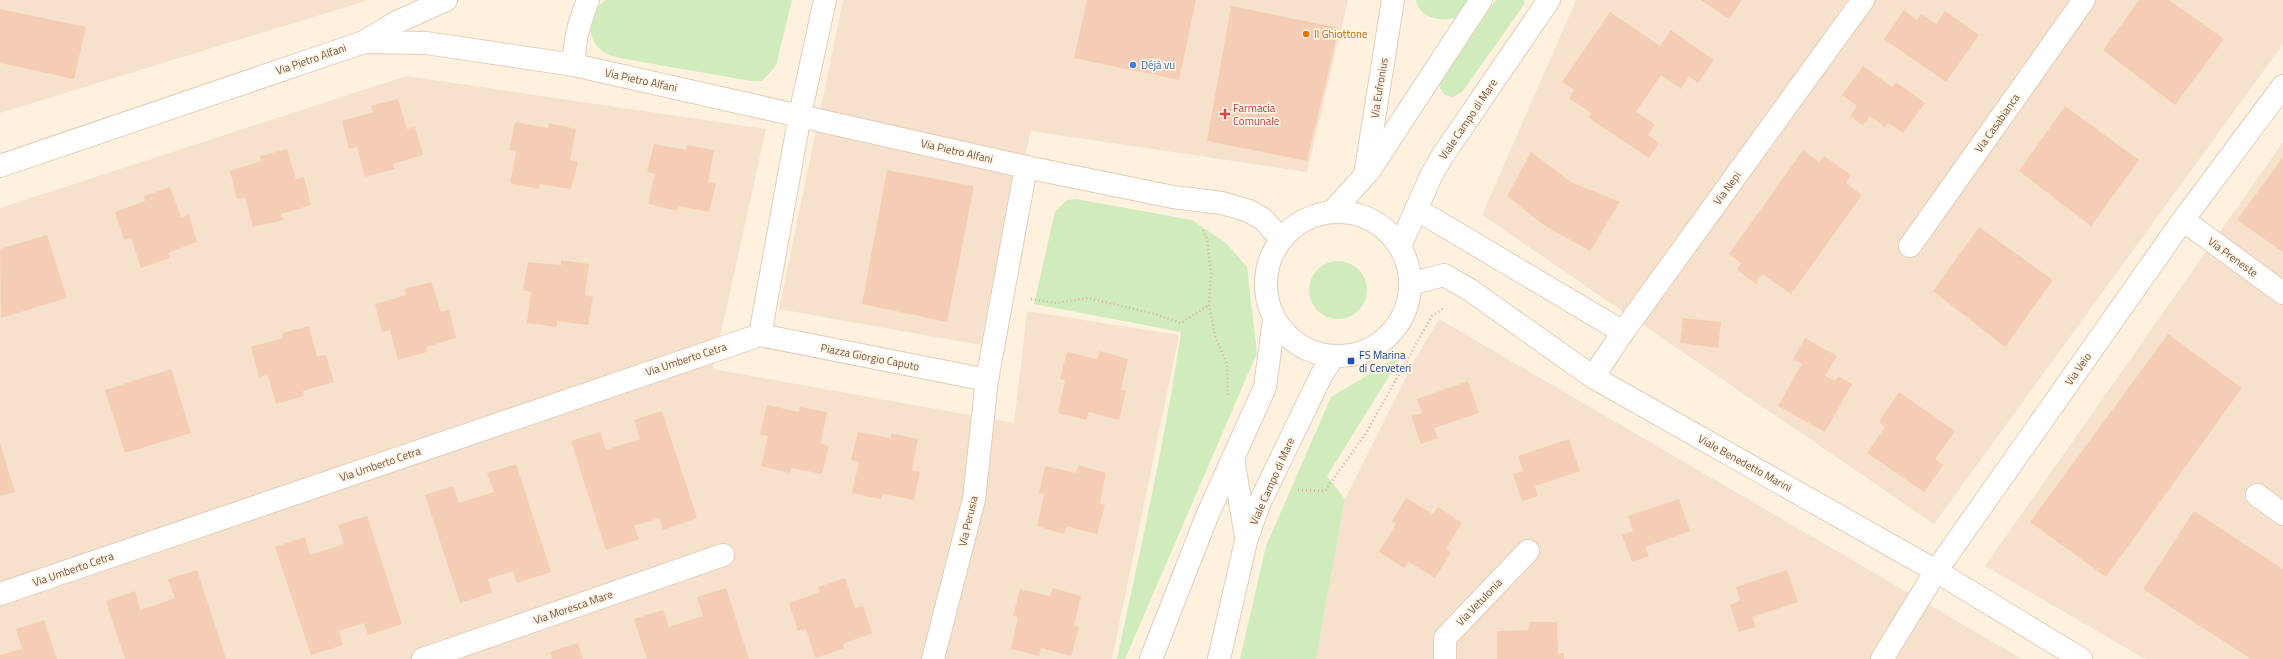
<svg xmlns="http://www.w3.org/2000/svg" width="2283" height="659" viewBox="0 0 2283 659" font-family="'Titillium Web',sans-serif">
	<rect width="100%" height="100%" fill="#fef1de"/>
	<!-- residential -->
	<g fill="#f6e2cc">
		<path d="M 0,0 L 369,0 L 0,113 Z"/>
		<path d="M 843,0 L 1348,0 L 1307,172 L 1031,131 L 980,345 L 779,309 Z"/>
		<path d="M 1576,0 L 2283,0 L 2283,44 L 1934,524 L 1482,215 Z"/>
		<path d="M 406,76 L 766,129 L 713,369 L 1014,423 L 1027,311 L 1179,335 L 1112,659 L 0,659 L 0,208 Z"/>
		<path d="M 2283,142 L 2283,659 L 2145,659 L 1985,566 Z"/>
		<path d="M 1439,319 L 2022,659 L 1316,659 L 1345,499 L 1414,361 Z"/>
	</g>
	<!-- green -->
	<g fill="#d0ecbc">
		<path d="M 606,0 L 792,0 L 776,66 L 762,81 L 751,81 L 619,58 C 614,56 606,54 602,51 C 584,37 588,11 606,0 Z"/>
		<path d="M 1416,0 L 1470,0 L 1458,17 C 1443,23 1418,18 1416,0 Z"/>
		<path d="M 1496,0 L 1524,0 L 1524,5 L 1462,92 L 1453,97 L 1445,95 L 1440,88 L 1441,77 Z"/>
		<path d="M 1076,199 L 1192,220 L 1226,243 L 1247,267 L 1257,353 L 1125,659 L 1117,659 C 1140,550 1165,442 1181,332 L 1034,304 L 1055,212 L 1067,200 Z"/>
		<circle cx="1338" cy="290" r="29"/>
		<path d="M 1403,354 L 1327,476 L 1345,499 L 1316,659 L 1240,659 L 1266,546 L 1331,397 Z"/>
	</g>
	<!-- building -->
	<g fill="#f5cdb4">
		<path d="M 1087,0 L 1196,0 L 1179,80 L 1074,58 Z"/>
		<path d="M 1701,0 L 1742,0 L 1729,19 Z"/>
		<path d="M 2139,0 L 2169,0 L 2224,39 L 2175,105 L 2103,50 Z"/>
		<path d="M 1231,6 L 1339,28 L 1307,161 L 1207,141 Z"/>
		<path d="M 0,9 L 86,27 L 74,79 L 0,63 Z"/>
		<path d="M 1904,10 L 1917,20 L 1921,14 L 1936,24 L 1945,11 L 1979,35 L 1946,82 L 1884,39 Z"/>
		<path d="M 1610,12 L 1660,46 L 1671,30 L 1714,60 L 1698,83 L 1689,76 L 1681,89 L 1661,75 L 1636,112 L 1655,124 L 1648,135 L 1659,143 L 1649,158 L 1589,118 L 1591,113 L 1569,98 L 1574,90 L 1562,82 Z"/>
		<path d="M 1863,66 L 1892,87 L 1896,82 L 1925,103 L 1903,133 L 1888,123 L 1885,127 L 1870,116 L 1863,126 L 1850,116 L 1857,106 L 1842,95 Z"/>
		<path d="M 398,99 L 407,129 L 415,127 L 423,155 L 393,164 L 394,169 L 365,177 L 357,147 L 349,149 L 342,121 L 373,112 L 371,106 Z"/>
		<path d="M 2065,106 L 2139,160 L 2091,226 L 2019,171 Z"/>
		<path d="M 515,122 L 548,128 L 549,123 L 576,129 L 570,160 L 578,162 L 571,189 L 540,184 L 539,189 L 510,183 L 516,152 L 509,150 Z"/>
		<path d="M 654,144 L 686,150 L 687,145 L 714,150 L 708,182 L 716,184 L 709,212 L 679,206 L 677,211 L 648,204 L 655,174 L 647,172 Z"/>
		<path d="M 287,149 L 296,179 L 304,177 L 311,205 L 281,214 L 283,220 L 253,227 L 245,197 L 237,199 L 230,171 L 261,161 L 260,156 Z"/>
		<path d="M 1803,150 L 1819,162 L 1824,156 L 1851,175 L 1846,183 L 1862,195 L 1791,294 L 1762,274 L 1756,284 L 1737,270 L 1741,263 L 1729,254 Z"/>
		<path d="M 1531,152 L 1571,182 L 1620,202 L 1590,251 L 1545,226 L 1507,196 Z"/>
		<path d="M 2283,157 L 2283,252 L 2237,220 Z"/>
		<path d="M 887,170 L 974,186 L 947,322 L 862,304 Z"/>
		<path d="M 170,187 L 181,217 L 189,215 L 197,242 L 168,253 L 170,258 L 141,268 L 131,238 L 124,240 L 115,212 L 145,201 L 144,196 Z"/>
		<path d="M 1979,227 L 2053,280 L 2005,347 L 1933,291 Z"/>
		<path d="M 47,235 L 67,298 L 1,318 L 0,249 Z"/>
		<path d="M 561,260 L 589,264 L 585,295 L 593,297 L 588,325 L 557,321 L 557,327 L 527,323 L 531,292 L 523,290 L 528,262 L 561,265 Z"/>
		<path d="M 431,282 L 441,312 L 449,310 L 456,338 L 426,347 L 427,352 L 398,360 L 390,330 L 382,332 L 375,304 L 406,295 L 404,289 Z"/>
		<path d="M 1683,318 L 1721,322 L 1718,348 L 1680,343 Z"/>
		<path d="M 309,326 L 317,356 L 326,355 L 334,382 L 303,391 L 304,396 L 276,404 L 268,375 L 259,377 L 251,347 L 283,338 L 282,333 Z"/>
		<path d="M 2168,334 L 2242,388 L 2106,577 L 2030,522 Z"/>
		<path d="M 1805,338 L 1837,356 L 1825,376 L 1835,381 L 1838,376 L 1852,384 L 1825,432 L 1778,406 L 1802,364 L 1793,359 Z"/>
		<path d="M 1100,351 L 1128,359 L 1121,389 L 1126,391 L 1119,420 L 1089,412 L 1086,420 L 1058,413 L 1065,380 L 1060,379 L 1067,352 L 1097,359 Z"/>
		<path d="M 171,369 L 191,433 L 125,453 L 105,390 Z"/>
		<path d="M 1468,381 L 1479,413 L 1434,428 L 1438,438 L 1421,444 L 1411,416 L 1422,413 L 1417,399 Z"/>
		<path d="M 1899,392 L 1955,431 L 1935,459 L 1943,465 L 1924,492 L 1867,453 L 1885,427 L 1879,422 Z"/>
		<path d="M 767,405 L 799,412 L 800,407 L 827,412 L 821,443 L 829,446 L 822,474 L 792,468 L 790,473 L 761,466 L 768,436 L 760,434 Z"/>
		<path d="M 662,411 L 697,518 L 663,530 L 659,518 L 634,526 L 639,539 L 606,550 L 571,441 L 600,432 L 606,450 L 640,439 L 634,420 Z"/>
		<path d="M 858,432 L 891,438 L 891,433 L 918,439 L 912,470 L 920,472 L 914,500 L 883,494 L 881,499 L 852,493 L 859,462 L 851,460 Z"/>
		<path d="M 1569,439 L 1580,471 L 1535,486 L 1538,496 L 1522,501 L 1513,474 L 1523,471 L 1518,456 Z"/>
		<path d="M 0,444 L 15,492 L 0,496 Z"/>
		<path d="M 516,464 L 551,572 L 517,583 L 513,571 L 488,579 L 492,593 L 460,603 L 425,495 L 453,486 L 459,503 L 494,492 L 487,473 Z"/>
		<path d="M 1079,465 L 1106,473 L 1100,503 L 1105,505 L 1097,534 L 1067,526 L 1064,534 L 1037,526 L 1044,494 L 1039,493 L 1045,466 L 1076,473 Z"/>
		<path d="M 1406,498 L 1433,514 L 1438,507 L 1462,523 L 1446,549 L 1451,553 L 1435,578 L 1409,562 L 1404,568 L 1379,552 L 1396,524 L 1392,521 Z"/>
		<path d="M 1679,499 L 1690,531 L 1645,547 L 1649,556 L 1632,562 L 1622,535 L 1633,531 L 1628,516 Z"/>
		<path d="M 2194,511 L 2283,569 L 2283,659 L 2251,659 L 2143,589 Z"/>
		<path d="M 367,516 L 402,624 L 368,635 L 364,623 L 339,631 L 343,645 L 311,655 L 275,547 L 305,537 L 310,555 L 344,544 L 338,525 Z"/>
		<path d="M 197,570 L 226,659 L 125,659 L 106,601 L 135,591 L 140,610 L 175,598 L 168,579 Z"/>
		<path d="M 1787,570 L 1798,602 L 1752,617 L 1756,627 L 1739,632 L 1730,605 L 1740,601 L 1736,587 Z"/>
		<path d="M 845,578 L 855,608 L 863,606 L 872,633 L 843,644 L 844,649 L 815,658 L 806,629 L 798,631 L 789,603 L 820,592 L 818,587 Z"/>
		<path d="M 726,588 L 749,659 L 647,659 L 634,619 L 663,610 L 669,627 L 703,616 L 697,597 Z"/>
		<path d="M 1053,588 L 1081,596 L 1074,626 L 1079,627 L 1071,656 L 1041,648 L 1039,656 L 1011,649 L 1018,617 L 1013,616 L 1020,589 L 1050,596 Z"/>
		<path d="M 44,620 L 57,659 L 0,659 L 0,655 L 22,649 L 16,629 Z"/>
		<path d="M 1529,622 L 1557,622 L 1558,653 L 1564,653 L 1564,659 L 1497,659 L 1497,631 L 1528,630 Z"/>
		<path d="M 578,643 L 583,659 L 552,659 L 550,652 Z"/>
	</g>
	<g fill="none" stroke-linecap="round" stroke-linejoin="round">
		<defs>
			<g id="minor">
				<path d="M 364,42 L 397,22 L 446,0"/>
				<path d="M 574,65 C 574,39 579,24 588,0"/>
				<path d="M 0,166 L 364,42 L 426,43 L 574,65 L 1026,167 L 1173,197 L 1222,203 L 1249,211 L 1263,219 L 1281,239"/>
				<path d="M 1366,169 L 1393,0"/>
				<path d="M 1416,209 L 1623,332"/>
				<circle cx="1338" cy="284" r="72"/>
				<path d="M 1332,212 L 1369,171 L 1481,0"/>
				<path d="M 2183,220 L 2283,293"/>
				<path d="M 1400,246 L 1431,176 L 1443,155 L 1549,0"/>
				<path d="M 1910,246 L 2084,0"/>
				<path d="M 1410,284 L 1444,275 L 1470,290 L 1593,377 L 1936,571 L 2081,659"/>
				<path d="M 760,335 L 800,115 L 825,0"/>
				<path d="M 1593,377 L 1623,332 L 1863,0"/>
				<path d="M 1233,458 L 1246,537"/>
				<path d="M 2257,495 L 2283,514"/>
				<path d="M 0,594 L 760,335 L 987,380 L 1026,167"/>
				<path d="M 423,659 L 723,555"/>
				<path d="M 933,659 L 974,499 L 987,380"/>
				<path d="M 1151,659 L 1207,516 L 1265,387 L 1274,320"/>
				<path d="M 1219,659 L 1246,541 L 1259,504 L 1322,374 L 1333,357"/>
				<path d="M 1445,659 L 1445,638 L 1528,551"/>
				<path d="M 1882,659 L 1936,571 L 2183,220 L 2283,86"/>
			</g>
		</defs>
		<!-- minor casing -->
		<use href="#minor" stroke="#e2cdba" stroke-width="24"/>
		<!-- path -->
		<g stroke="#dab097" stroke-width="2.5" stroke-dasharray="1 3" stroke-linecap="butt">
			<path d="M 1203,230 L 1207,239 L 1211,273 L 1209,305 L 1215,336 L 1227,364 L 1228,397"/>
			<path d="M 1031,299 L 1056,303 L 1088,298 L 1155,314 L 1181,323 L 1209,305"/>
			<path d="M 1298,490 L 1325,491 L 1366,433 L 1432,316 L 1444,308"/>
		</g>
		<!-- minor -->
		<use href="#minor" stroke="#fff" stroke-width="22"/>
	</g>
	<!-- markers -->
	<circle fill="#e8710a" stroke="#fff5e6" stroke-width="1.5" cx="1306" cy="34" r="4"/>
	<circle fill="#3f7fe0" stroke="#fff5e6" stroke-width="1.5" cx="1133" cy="65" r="4"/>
	<path fill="#e0444e" stroke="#fff5e6" stroke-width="1.5" d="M1223 108h4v4h4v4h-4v4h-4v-4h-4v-4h4z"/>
	<rect fill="#1a4fb4" stroke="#fff5e6" stroke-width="1.5" x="1347" y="357" width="8" height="8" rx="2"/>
	<g text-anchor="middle" stroke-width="3.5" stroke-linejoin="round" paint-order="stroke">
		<!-- food labels -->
		<g font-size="11" fill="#c56008" stroke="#fff5e6" text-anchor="start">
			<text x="1314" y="38">Il Ghiottone</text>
		</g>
		<!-- street labels -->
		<g font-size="11" fill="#755545" stroke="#fff5e6">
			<text transform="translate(311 59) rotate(-19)" y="4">Via Pietro Alfani</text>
			<text transform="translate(641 80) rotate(12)" y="4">Via Pietro Alfani</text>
			<text transform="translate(1379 88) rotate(-81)" y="4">Via Eufronius</text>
			<text transform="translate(1468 119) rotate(-56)" y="4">Viale Campo di Mare</text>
			<text transform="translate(1997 123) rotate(-55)" y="4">Via Casabianca</text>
			<text transform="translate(957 151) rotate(13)" y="4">Via Pietro Alfani</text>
			<text transform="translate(1727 188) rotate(-54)" y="4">Via Nepi</text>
			<text transform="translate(2233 257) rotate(36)" y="4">Via Preneste</text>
			<text transform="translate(870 357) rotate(11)" y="4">Piazza Giorgio Caputo</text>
			<text transform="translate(686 359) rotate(-18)" y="4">Via Umberto Cetra</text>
			<text transform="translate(2078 369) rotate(-55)" y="4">Via Veio</text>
			<text transform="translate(1745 463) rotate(29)" y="4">Viale Benedetto Marini</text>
			<text transform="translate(380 464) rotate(-19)" y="4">Via Umberto Cetra</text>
			<text transform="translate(1272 481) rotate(-66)" y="4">Viale Campo di Mare</text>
			<text transform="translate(968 521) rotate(-77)" y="4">Via Perusia</text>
			<text transform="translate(73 569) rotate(-19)" y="4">Via Umberto Cetra</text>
			<text transform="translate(1479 602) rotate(-46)" y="4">Via Vetulonia</text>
			<text transform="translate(573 607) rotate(-19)" y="4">Via Moresca Mare</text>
		</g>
		<!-- shop labels -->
		<g font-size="11" fill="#366cbe" stroke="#fff5e6" text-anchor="start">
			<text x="1141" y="69">Déjà vu</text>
		</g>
		<!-- health labels -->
		<g font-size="11" fill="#be3a42" stroke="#fff5e6" text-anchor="start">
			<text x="1233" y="112">Farmacia<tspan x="1233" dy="13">Comunale</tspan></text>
		</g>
		<!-- transit labels -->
		<g font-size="11" fill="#164399" stroke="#fff5e6" text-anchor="start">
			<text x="1359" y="359">FS Marina<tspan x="1359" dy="13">di Cerveteri</tspan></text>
		</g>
	</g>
</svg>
